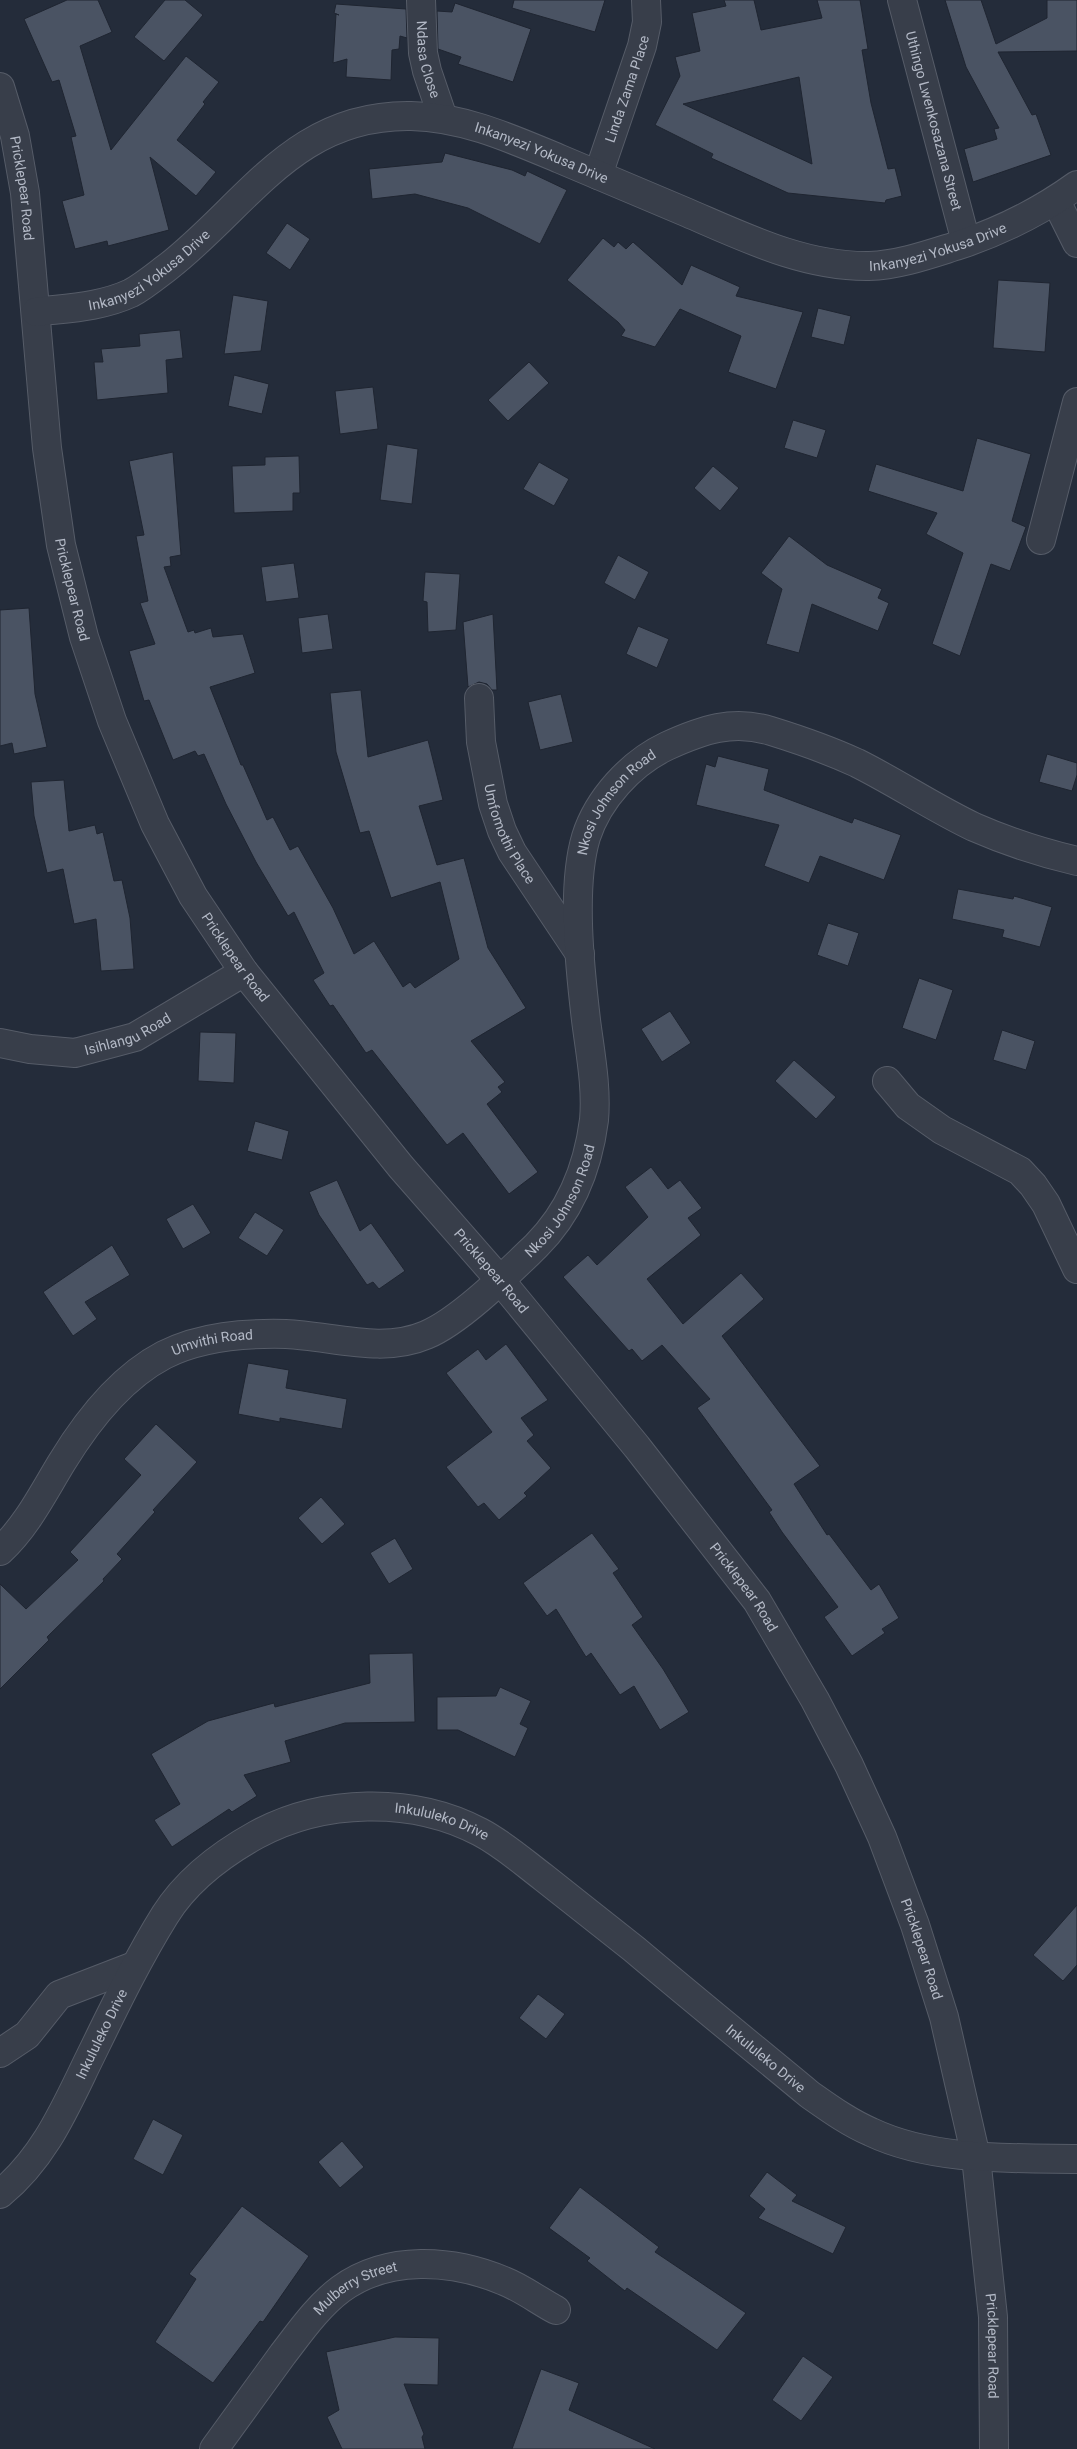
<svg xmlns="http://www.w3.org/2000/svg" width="1077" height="2449" viewBox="0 0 1077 2449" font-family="Roboto,sans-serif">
	<rect width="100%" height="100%" fill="#242c3a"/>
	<!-- building -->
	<g fill="#4a5363" stroke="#1f2531" fill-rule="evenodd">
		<path d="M 67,0 L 98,0 L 112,32 L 80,46 L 111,150 L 186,56 L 219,82 L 203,102 L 205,104 L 177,140 L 216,172 L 196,196 L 150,157 L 169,230 L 108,246 L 107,241 L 75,249 L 62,201 L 84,195 L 71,137 L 76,136 L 59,80 L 52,82 L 24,19 Z"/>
		<path d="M 165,0 L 185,0 L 203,15 L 164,61 L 134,37 Z"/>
		<path d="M 514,0 L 605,0 L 595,32 L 512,8 Z"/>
		<path d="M 724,0 L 754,0 L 761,30 L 822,18 L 817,0 L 860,0 L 868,49 L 862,50 L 871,103 L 888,169 L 895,168 L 902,196 L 886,200 L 885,203 L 788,193 L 711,158 L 713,154 L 655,125 L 680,76 L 675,57 L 700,51 L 692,13 L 726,6 ZM 799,77 L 812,164 L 683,104 Z"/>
		<path d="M 945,0 L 981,0 L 996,44 L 1047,18 L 1047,0 L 1077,0 L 1077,51 L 998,52 L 1032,115 L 1036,114 L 1051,155 L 973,182 L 964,149 L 997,139 L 994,129 L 999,128 L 966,67 Z"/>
		<path d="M 455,3 L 531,29 L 513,82 L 458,64 L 461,57 L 438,49 L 437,11 L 452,12 Z"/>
		<path d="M 336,4 L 406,9 L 407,38 L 400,36 L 399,49 L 392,50 L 391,80 L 346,77 L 347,59 L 333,63 L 336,14 L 339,15 L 334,13 Z"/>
		<path d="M 445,153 L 512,170 L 525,176 L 527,171 L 567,190 L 540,244 L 468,208 L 415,194 L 372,199 L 369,169 L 442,162 Z"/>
		<path d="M 287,223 L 310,239 L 290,270 L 266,253 Z"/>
		<path d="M 603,238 L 614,247 L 618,242 L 626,249 L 633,242 L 682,285 L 691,265 L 740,287 L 736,296 L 803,312 L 776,389 L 728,372 L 741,336 L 680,309 L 655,347 L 621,336 L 625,330 L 618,322 L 567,280 Z"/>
		<path d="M 998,280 L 1050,283 L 1045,352 L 993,348 Z"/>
		<path d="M 233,295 L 268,301 L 261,351 L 224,354 Z"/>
		<path d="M 818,308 L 851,316 L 844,345 L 811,337 Z"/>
		<path d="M 180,330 L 183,358 L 166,360 L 168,393 L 97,400 L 94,362 L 103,362 L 101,349 L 140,346 L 139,334 Z"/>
		<path d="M 529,362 L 549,383 L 508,421 L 488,400 Z"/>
		<path d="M 234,375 L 269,384 L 262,414 L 228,406 Z"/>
		<path d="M 373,387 L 378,429 L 340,434 L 335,391 Z"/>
		<path d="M 793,420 L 826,430 L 817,458 L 784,448 Z"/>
		<path d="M 977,438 L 1031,454 L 1012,521 L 1026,527 L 1010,571 L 991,564 L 960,656 L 932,644 L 963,553 L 926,534 L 937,513 L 868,491 L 876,464 L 963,491 Z"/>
		<path d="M 387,444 L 418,449 L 412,504 L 380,500 Z"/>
		<path d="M 173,452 L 181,555 L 170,557 L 171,566 L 164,567 L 188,632 L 194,630 L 195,633 L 211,628 L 213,637 L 243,634 L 255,673 L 210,687 L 241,765 L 243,765 L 267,820 L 273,817 L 290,850 L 298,846 L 333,908 L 354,954 L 374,941 L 403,987 L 410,982 L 415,988 L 459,959 L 440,882 L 391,898 L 369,831 L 360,833 L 336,752 L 330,693 L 361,690 L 368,757 L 428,740 L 443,800 L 419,806 L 437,865 L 464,858 L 488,948 L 526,1008 L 471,1041 L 505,1082 L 498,1087 L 502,1092 L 487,1104 L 538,1172 L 509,1194 L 463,1133 L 447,1145 L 372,1050 L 366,1053 L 333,1005 L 330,1006 L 313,980 L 324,973 L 294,912 L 288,916 L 256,862 L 226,804 L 204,754 L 198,756 L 195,751 L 173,760 L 149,700 L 144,701 L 129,651 L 155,644 L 140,603 L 148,601 L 136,536 L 144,535 L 129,461 Z"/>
		<path d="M 299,456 L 300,493 L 293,493 L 293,511 L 234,513 L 232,466 L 265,465 L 265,457 Z"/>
		<path d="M 539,462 L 569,479 L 554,506 L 523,489 Z"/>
		<path d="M 713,466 L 739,488 L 720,511 L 694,488 Z"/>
		<path d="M 789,536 L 827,565 L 882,589 L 878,598 L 889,603 L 878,631 L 812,604 L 799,653 L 766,644 L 782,589 L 761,573 Z"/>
		<path d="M 618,555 L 649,572 L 635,600 L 604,583 Z"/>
		<path d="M 294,563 L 299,598 L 266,602 L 261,567 Z"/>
		<path d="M 425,572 L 460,574 L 456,630 L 428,632 L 427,602 L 423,601 Z"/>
		<path d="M 29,608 L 35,694 L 47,747 L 14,754 L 12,743 L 0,746 L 0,610 Z"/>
		<path d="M 328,614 L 333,649 L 302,653 L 298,618 Z"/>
		<path d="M 493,614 L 497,690 L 492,690 L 487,684 L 479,682 L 468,687 L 463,622 Z"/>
		<path d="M 638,626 L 669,639 L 657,668 L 626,654 Z"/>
		<path d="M 561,694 L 573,742 L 540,750 L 528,702 Z"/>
		<path d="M 1047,754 L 1077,763 L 1077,775 L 1072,791 L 1039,782 Z"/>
		<path d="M 718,756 L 769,769 L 764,790 L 852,823 L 854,818 L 901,835 L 884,880 L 820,856 L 809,883 L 764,866 L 779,825 L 696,805 L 706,764 L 715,767 Z"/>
		<path d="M 64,780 L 69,831 L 95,825 L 97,834 L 103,832 L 114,881 L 122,880 L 130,918 L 134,969 L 101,971 L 96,919 L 74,924 L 63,869 L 47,873 L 34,816 L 31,782 Z"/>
		<path d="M 958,889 L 1013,899 L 1014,896 L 1052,907 L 1040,947 L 1002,937 L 1004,930 L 952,919 Z"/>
		<path d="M 828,923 L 859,933 L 848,966 L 817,955 Z"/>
		<path d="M 919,978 L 953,990 L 936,1040 L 902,1028 Z"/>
		<path d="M 670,1011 L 691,1043 L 662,1062 L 641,1029 Z"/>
		<path d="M 1002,1030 L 1035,1041 L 1026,1070 L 993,1060 Z"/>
		<path d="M 200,1032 L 236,1033 L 234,1083 L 198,1081 Z"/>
		<path d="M 794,1060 L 836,1097 L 816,1119 L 775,1081 Z"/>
		<path d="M 255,1121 L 289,1131 L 282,1160 L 247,1151 Z"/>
		<path d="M 651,1167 L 668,1189 L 680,1180 L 702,1208 L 688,1218 L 701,1235 L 647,1279 L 683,1324 L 741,1273 L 764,1299 L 722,1336 L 820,1466 L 794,1484 L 827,1535 L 829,1534 L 871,1590 L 879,1584 L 899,1618 L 882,1629 L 885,1633 L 852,1656 L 824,1617 L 838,1607 L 782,1532 L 769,1512 L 772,1510 L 697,1408 L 710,1399 L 662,1345 L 642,1361 L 632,1349 L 629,1351 L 563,1277 L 588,1255 L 597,1265 L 648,1217 L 625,1187 Z"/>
		<path d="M 337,1180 L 360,1231 L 371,1223 L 405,1271 L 379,1289 L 373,1282 L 367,1285 L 319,1215 L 309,1192 Z"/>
		<path d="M 193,1204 L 211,1233 L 183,1249 L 166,1219 Z"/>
		<path d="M 255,1212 L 284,1230 L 267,1256 L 238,1238 Z"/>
		<path d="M 112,1245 L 130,1275 L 85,1302 L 97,1319 L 73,1336 L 43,1292 Z"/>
		<path d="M 506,1344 L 548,1400 L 521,1418 L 534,1435 L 527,1441 L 551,1468 L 524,1493 L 527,1496 L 499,1520 L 484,1503 L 478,1507 L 446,1467 L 492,1432 L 446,1373 L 478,1349 L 486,1360 Z"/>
		<path d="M 248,1363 L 289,1370 L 286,1388 L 347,1399 L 342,1429 L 280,1418 L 280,1422 L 238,1414 Z"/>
		<path d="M 156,1424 L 197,1462 L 153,1510 L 155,1512 L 117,1554 L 122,1559 L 103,1579 L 104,1581 L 47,1637 L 49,1640 L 0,1689 L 0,1584 L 26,1609 L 78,1560 L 70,1552 L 141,1475 L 124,1459 Z"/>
		<path d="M 321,1497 L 345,1524 L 322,1544 L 298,1518 Z"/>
		<path d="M 592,1533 L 619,1569 L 613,1573 L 643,1617 L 632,1625 L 663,1669 L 689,1712 L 660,1730 L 634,1686 L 620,1695 L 591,1653 L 586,1657 L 556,1609 L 547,1616 L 523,1583 Z"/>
		<path d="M 395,1538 L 413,1569 L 389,1584 L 370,1553 Z"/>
		<path d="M 413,1653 L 415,1722 L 345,1723 L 285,1741 L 291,1762 L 244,1775 L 257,1796 L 232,1812 L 229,1809 L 172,1847 L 154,1820 L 180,1804 L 151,1754 L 208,1721 L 274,1703 L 275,1707 L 370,1683 L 369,1654 Z"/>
		<path d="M 500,1687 L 531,1701 L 520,1724 L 528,1728 L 515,1757 L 458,1730 L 437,1730 L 437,1697 L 496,1696 Z"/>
		<path d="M 1077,1905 L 1077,1965 L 1063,1981 L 1033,1955 Z"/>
		<path d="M 538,1994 L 565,2014 L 546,2039 L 519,2018 Z"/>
		<path d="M 153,2119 L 183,2135 L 163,2175 L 133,2159 Z"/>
		<path d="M 342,2141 L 364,2167 L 340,2188 L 318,2162 Z"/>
		<path d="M 767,2172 L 797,2195 L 792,2201 L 846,2227 L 833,2254 L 758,2218 L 765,2209 L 749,2196 Z"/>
		<path d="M 580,2187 L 659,2247 L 655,2252 L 746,2313 L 717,2350 L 627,2288 L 625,2291 L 587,2261 L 590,2258 L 549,2228 Z"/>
		<path d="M 242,2206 L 309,2256 L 263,2322 L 260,2321 L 213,2383 L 155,2342 L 196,2279 L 189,2274 Z"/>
		<path d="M 395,2337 L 439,2338 L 438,2385 L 404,2384 L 424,2434 L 422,2437 L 425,2449 L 342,2449 L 327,2417 L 339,2410 L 326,2352 Z"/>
		<path d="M 803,2356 L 833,2377 L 801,2421 L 772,2400 Z"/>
		<path d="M 541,2369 L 579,2383 L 569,2410 L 655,2449 L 512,2449 Z"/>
	</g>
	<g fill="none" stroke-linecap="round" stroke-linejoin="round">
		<defs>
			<g id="minor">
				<path id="s1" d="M 421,0 L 423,53 L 427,71 L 443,118"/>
				<path id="s2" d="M 902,0 L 966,242"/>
				<path id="s3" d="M 0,87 L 15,136 L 25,193 L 47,448 L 61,545 L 84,637 L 112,721 L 155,824 L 193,896 L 244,972 L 401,1167 L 500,1280 L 637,1447 L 757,1601 L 815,1700 L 849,1765 L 882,1837 L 915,1925 L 944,2017 L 976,2157 L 993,2317 L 994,2449"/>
				<path id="s4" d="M 598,175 L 642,46 L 647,22 L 646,0"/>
				<path d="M 1056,201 L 1077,243"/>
				<path id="s5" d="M 36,312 C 68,308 101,307 131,293 C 144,286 157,275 169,266 C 249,203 295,114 411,116 C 464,117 512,139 560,159 C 603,177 645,195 688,213 C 746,238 805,267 869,266 C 900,265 930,254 959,245 C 1001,231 1041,211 1077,185"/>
				<path d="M 1041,540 L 1077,402"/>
				<path id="s6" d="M 479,698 L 481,742 L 493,804 L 502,831 L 512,852 L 580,954"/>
				<path id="s7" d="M 0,1043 L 30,1049 L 75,1053 L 135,1037 L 244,972"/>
				<path d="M 887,1081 L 908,1106 L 942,1130 L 1020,1171 L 1033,1185 L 1046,1204 L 1077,1269"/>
				<path id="s8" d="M 0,1551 C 27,1526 43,1493 62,1462 C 87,1421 120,1378 164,1355 C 201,1336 245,1333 286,1334 C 332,1336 382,1354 426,1335 C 460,1321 509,1272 536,1246 C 570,1212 588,1167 594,1120 C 597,1087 590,1052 586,1020 C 580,969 571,887 586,837 C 598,799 631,763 667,746 C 702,730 733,719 771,731 C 800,740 829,750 857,763 C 897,783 934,808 974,827 C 1006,841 1043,853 1077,861"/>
				<path d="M 0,2053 L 27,2035 L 59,1995 L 134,1966"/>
				<path id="s9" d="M 0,2194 C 45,2157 65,2108 90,2057 C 114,2008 137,1960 165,1915 C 187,1880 220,1855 256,1835 C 322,1799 412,1796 480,1832 C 503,1844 522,1861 543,1877 C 573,1901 604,1925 634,1949 C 692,1998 751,2046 809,2094 C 829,2108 848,2122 871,2132 C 932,2161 1011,2158 1077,2159"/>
				<path id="s10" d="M 214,2449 C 237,2417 260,2386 283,2354 C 300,2332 318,2306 341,2289 C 388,2255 452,2259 504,2281 C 522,2288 539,2301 556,2310"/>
			</g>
		</defs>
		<!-- minor casing -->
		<use href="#minor" stroke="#565c68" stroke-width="30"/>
		<!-- minor -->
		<use href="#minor" stroke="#383e4a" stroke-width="28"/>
	</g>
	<g text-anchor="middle" stroke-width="5" stroke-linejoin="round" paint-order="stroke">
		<!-- street labels -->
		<g font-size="14" fill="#b3b9c6" stroke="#1d232f">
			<text dy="5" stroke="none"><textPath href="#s1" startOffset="60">Ndasa Close</textPath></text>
			<text dy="5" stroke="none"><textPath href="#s4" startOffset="91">Linda Zama Place</textPath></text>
			<text dy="5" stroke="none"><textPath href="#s2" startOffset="125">Uthingo Lwenkosazana Street</textPath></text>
			<text dy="5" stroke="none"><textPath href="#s5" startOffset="574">Inkanyezi Yokusa Drive</textPath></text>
			<text dy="5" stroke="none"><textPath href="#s3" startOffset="104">Pricklepear Road</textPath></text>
			<text dy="5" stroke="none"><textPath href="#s5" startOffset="994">Inkanyezi Yokusa Drive</textPath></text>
			<text dy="5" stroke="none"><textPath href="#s5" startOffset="124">Inkanyezi Yokusa Drive</textPath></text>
			<text dy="5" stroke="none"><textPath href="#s3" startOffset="509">Pricklepear Road</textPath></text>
			<text dy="5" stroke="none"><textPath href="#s8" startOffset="1139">Nkosi Johnson Road</textPath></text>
			<text dy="5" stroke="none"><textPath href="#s6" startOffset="141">Umfomothi Place</textPath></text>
			<text dy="5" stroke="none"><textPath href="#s3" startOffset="914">Pricklepear Road</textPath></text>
			<text dy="5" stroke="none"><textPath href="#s7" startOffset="132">Isihlangu Road</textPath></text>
			<text dy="5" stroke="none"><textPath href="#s8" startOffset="719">Nkosi Johnson Road</textPath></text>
			<text dy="5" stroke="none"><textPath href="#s3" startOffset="1319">Pricklepear Road</textPath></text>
			<text dy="5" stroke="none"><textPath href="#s8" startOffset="309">Umvithi Road</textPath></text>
			<text dy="5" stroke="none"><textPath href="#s3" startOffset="1724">Pricklepear Road</textPath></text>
			<text dy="5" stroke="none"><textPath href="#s9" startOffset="641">Inkululeko Drive</textPath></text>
			<text dy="5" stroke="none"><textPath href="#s3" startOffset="2129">Pricklepear Road</textPath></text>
			<text dy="5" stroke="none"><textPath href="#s9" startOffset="191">Inkululeko Drive</textPath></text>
			<text dy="5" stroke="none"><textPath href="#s9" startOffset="1046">Inkululeko Drive</textPath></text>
			<text dy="5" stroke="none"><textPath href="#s10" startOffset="218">Mulberry Street</textPath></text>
			<text dy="5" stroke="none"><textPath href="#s3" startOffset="2534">Pricklepear Road</textPath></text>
		</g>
	</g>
</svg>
